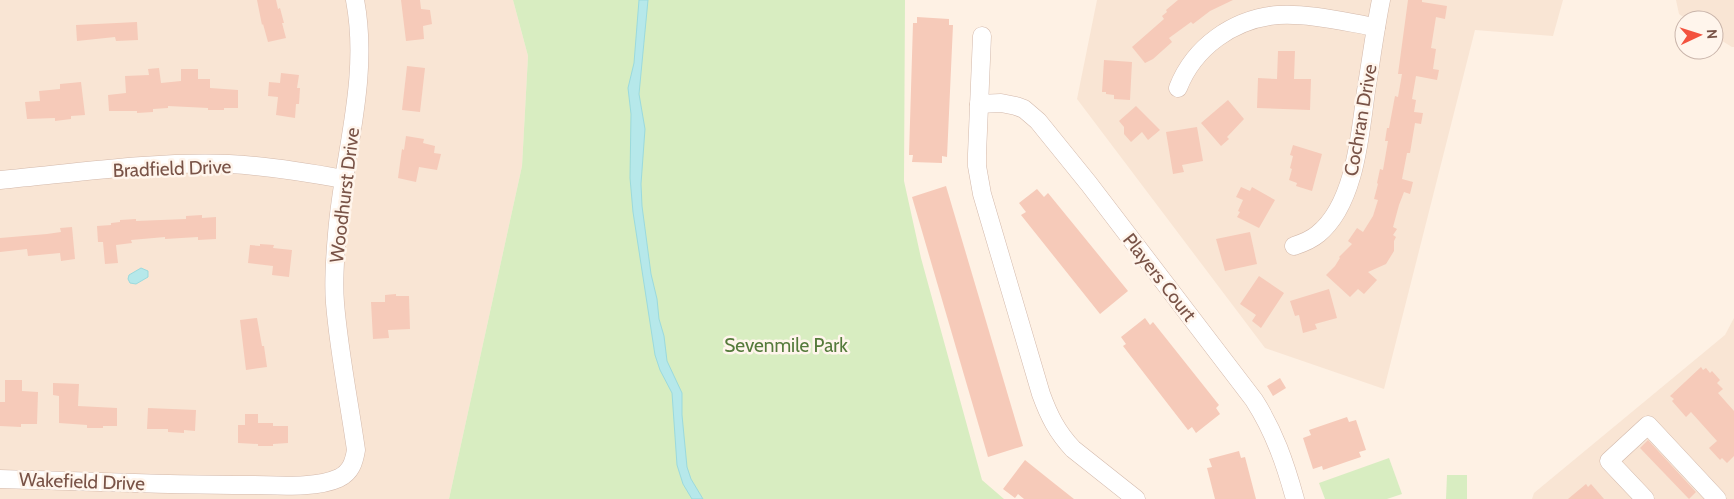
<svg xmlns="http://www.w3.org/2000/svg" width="1734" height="499" viewBox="0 0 1734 499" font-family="Cabin,sans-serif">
	<rect width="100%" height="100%" fill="#fef1e4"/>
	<!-- residential -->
	<g fill="#f9e5d4">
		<path d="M 0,0 L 513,0 L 528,56 L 522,166 L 449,499 L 0,499 Z"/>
		<path d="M 1097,0 L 1563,0 L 1553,36 L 1475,30 L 1384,389 L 1265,348 L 1077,99 Z"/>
		<path d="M 1676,0 L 1734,0 L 1734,47 L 1732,47 L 1714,36 L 1714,20 L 1688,20 L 1679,14 Z"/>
		<path d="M 1734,318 L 1734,499 L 1532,499 L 1534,493 L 1725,335 Z"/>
	</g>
	<!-- green -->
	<g fill="#d8edc1">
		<path d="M 513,0 L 905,0 L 904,181 L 921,258 L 982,480 L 1004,499 L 449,499 L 522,166 L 528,56 Z"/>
		<path d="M 1389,458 L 1402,494 L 1387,499 L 1325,499 L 1319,483 Z"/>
		<path d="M 1447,475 L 1467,475 L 1467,499 L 1446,499 Z"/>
	</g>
	<!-- water -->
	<g fill="#b6e8ea" stroke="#9bdadd">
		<path d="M 639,0 L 648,0 L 639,94 L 645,129 L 641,184 L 642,206 L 651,274 L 657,299 L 659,319 L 664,336 L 667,361 L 682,393 L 682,415 L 687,467 L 691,479 L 703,499 L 692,499 L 683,484 L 677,465 L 672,393 L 660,370 L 655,355 L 633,212 L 630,178 L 631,114 L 628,88 L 634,63 Z"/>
		<path d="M 141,268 L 148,271 L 148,277 L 136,284 L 130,283 L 128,279 L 129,275 Z"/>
	</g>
	<!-- building -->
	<g fill="#f6cab9">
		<path d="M 257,0 L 276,0 L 278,9 L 280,8 L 284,23 L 282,23 L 286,38 L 268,42 L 263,24 L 262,25 Z"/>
		<path d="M 401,0 L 420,0 L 421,9 L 430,10 L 432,24 L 423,26 L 424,39 L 406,41 Z"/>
		<path d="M 1178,0 L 1233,0 L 1210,11 L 1193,24 L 1191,22 L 1169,38 L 1172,42 L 1153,59 L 1145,63 L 1132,47 L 1164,19 L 1162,16 L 1167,12 L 1166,10 Z"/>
		<path d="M 1408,0 L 1422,0 L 1422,2 L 1447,6 L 1445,19 L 1436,17 L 1431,48 L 1436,49 L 1433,69 L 1439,70 L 1437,80 L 1416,76 L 1412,99 L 1416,100 L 1414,112 L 1423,113 L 1421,124 L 1415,123 L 1410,153 L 1407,153 L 1402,179 L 1413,182 L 1410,194 L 1404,192 L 1399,205 L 1393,227 L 1397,229 L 1393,235 L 1396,237 L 1394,241 L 1394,251 L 1386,264 L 1368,272 L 1377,280 L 1364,294 L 1358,289 L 1350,297 L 1326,275 L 1335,266 L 1340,258 L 1339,257 L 1352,244 L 1348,241 L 1357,228 L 1363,232 L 1373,216 L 1378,200 L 1374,199 L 1378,184 L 1377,183 L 1380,169 L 1383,170 L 1388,141 L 1385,141 L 1387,128 L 1389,128 L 1395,96 L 1398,97 L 1402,74 L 1398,74 Z"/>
		<path d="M 917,17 L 949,19 L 949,25 L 953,25 L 947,157 L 942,156 L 942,163 L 912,162 L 913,155 L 909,155 L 913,23 L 917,23 Z"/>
		<path d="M 137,22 L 138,40 L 116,41 L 115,37 L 77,41 L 76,25 Z"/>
		<path d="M 1278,51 L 1295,51 L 1294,79 L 1311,79 L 1310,110 L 1257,108 L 1258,78 L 1277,79 Z"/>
		<path d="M 1104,60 L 1132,62 L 1130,100 L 1114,99 L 1114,95 L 1106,94 L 1106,92 L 1102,92 Z"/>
		<path d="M 407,66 L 425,68 L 420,112 L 402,110 Z"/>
		<path d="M 159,68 L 161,83 L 181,81 L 181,69 L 198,69 L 198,79 L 210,79 L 210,88 L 238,90 L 238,108 L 224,108 L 224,110 L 208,110 L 208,108 L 168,106 L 168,108 L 153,109 L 153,112 L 137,113 L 137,111 L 109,111 L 108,95 L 126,93 L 125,76 L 149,75 L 148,69 Z"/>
		<path d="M 281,73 L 299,75 L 297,88 L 300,88 L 299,104 L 296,104 L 295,118 L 276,115 L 278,97 L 268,96 L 269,82 L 280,83 Z"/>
		<path d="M 81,82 L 85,115 L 71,116 L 71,119 L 55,121 L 55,118 L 27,119 L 25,102 L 40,101 L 39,91 L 60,89 L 60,84 Z"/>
		<path d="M 1228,100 L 1244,119 L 1227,137 L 1229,139 L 1221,146 L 1201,123 Z"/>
		<path d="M 1136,106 L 1160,130 L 1148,140 L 1142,132 L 1131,142 L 1124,134 L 1124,127 L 1119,121 Z"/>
		<path d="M 1197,127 L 1203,161 L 1182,165 L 1184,172 L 1173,174 L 1166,132 Z"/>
		<path d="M 406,136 L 424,139 L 423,143 L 435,146 L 434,153 L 441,154 L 437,170 L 419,167 L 416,182 L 398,178 L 402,149 L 404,150 Z"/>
		<path d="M 1293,145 L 1322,154 L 1312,191 L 1296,186 L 1297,183 L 1289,180 L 1292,169 L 1290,168 L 1293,156 L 1290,155 Z"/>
		<path d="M 946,186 L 1023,446 L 988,457 L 912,197 Z"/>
		<path d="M 1241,187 L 1250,191 L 1252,187 L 1275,200 L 1259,228 L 1237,217 L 1240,212 L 1238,211 L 1243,200 L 1236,197 Z"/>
		<path d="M 1037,189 L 1044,197 L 1048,193 L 1128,291 L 1100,314 L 1021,215 L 1026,212 L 1019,203 Z"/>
		<path d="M 202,215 L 202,218 L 216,217 L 216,239 L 198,240 L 198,237 L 165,239 L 165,237 L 131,240 L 132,243 L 116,245 L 118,263 L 105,264 L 103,242 L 98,242 L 97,226 L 111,225 L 111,223 L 120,222 L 120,220 L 136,219 L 136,221 L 186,219 L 186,216 Z"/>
		<path d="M 72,227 L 75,259 L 61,261 L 60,253 L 28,256 L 27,249 L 0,252 L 0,238 L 47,234 L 61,232 L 60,228 Z"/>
		<path d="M 1250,232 L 1257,264 L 1225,271 L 1216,239 Z"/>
		<path d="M 260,244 L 274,245 L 273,248 L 292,250 L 289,277 L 272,275 L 273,266 L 248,263 L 250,245 L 260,246 Z"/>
		<path d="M 1259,276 L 1284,293 L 1261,328 L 1252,321 L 1256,315 L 1240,304 Z"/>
		<path d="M 1329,289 L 1337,318 L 1315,324 L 1317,329 L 1303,333 L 1299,315 L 1295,316 L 1290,301 Z"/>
		<path d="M 396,294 L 396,296 L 409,296 L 410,329 L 388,330 L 389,338 L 373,339 L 371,302 L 385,302 L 385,295 Z"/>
		<path d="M 257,318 L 262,346 L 264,346 L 267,367 L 246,370 L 240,320 Z"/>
		<path d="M 1145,318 L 1150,325 L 1153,322 L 1219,405 L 1216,408 L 1220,414 L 1196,433 L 1192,427 L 1188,430 L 1123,346 L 1126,344 L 1121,337 Z"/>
		<path d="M 1701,367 L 1703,370 L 1706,368 L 1710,373 L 1712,371 L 1720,380 L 1717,383 L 1723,389 L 1718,393 L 1734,411 L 1734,456 L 1727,463 L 1722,458 L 1720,460 L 1709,448 L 1717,441 L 1691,412 L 1686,417 L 1672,401 L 1674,399 L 1670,396 Z"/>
		<path d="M 1280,378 L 1286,388 L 1273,396 L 1267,386 Z"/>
		<path d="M 5,380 L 22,380 L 22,391 L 38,392 L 37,424 L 21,424 L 21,427 L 0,426 L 0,402 L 5,402 Z"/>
		<path d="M 53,383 L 79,384 L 78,406 L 117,408 L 117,426 L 103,426 L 103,428 L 87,428 L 87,425 L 59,423 L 59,396 L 53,395 Z"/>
		<path d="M 148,408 L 196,410 L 195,431 L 184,430 L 184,433 L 168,432 L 168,429 L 147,429 Z"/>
		<path d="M 245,414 L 258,414 L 258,423 L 273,423 L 273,426 L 288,426 L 288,443 L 273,444 L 273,446 L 258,446 L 258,444 L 238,443 L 238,425 L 245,425 Z"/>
		<path d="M 1347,417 L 1349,422 L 1356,420 L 1366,450 L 1359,452 L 1361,457 L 1349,461 L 1323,470 L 1322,466 L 1313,469 L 1303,438 L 1311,435 L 1309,430 Z"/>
		<path d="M 1648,440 L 1696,492 L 1689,499 L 1640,448 Z"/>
		<path d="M 1239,451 L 1241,458 L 1245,457 L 1256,499 L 1215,499 L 1207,468 L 1212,467 L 1209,459 Z"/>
		<path d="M 1025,460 L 1055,484 L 1074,499 L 1024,499 L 1018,494 L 1015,498 L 1003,489 Z"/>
		<path d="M 1586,484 L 1588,487 L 1591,484 L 1604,499 L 1568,499 Z"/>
	</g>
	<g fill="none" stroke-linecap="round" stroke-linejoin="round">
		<defs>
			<g id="minor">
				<path d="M 982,36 L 977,154 L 977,166 L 982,194 L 1041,394 C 1049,416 1057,432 1073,449 L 1136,499"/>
				<path d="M 1178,88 C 1194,47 1233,19 1278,15 C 1309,13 1345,22 1376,27"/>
				<path d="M 979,104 L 1001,103 L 1016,106 L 1024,109 L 1038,121 L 1089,184 L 1254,400 C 1274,431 1285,463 1295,499"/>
				<path d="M 0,180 C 75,173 154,161 229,164 C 268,166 305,172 343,179"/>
				<path d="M 1294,246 C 1303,243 1311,240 1318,234 C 1355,204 1360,135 1366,91 C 1371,61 1375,30 1381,0"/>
				<path d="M 0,479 C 83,481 166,485 248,485 C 275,485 315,489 339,478 C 351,472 354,462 356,450 C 349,401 339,352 335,303 C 333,280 335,257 337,234 C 343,156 370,79 355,0"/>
				<path d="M 1645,499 L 1609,461 L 1648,425 L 1717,499"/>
			</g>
		</defs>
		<!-- minor casing -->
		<use href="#minor" stroke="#d3b9ab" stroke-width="19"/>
		<!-- minor -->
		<use href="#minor" stroke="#fff" stroke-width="18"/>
	</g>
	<g text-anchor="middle" stroke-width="5" stroke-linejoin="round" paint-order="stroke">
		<!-- street labels -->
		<g font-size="19" fill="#795347" stroke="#fff5ec">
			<text transform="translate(1360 120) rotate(-80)" y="7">Cochran Drive</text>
			<text transform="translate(172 168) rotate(-2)" y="7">Bradfield Drive</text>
			<text transform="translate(344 195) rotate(-83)" y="7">Woodhurst Drive</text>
			<text transform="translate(1160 277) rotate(52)" y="7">Players Court</text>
			<text transform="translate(82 481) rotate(2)" y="7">Wakefield Drive</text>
		</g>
		<!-- park labels -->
		<g font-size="19" fill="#557a3b" stroke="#fff5ec">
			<text x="786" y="352">Sevenmile Park</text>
		</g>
	</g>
	<!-- north arrow -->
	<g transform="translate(1699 35) rotate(86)"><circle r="24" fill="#fff5ec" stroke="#c9b4aa"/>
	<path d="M0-4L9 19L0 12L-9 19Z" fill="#f3523e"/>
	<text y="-8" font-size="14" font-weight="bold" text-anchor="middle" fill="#795347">N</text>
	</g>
</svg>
